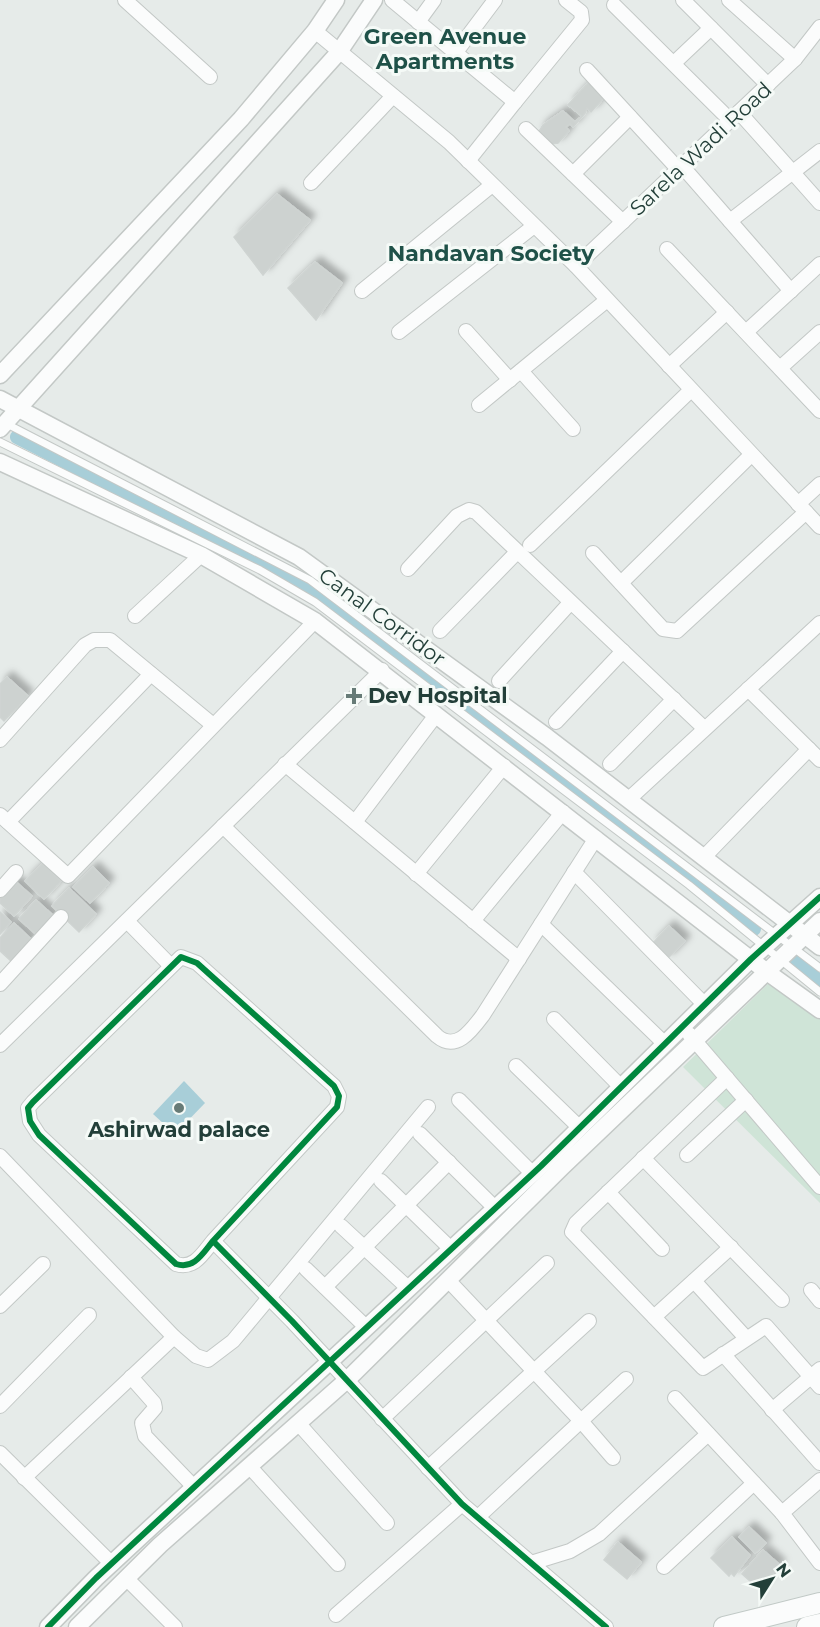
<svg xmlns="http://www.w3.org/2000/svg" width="820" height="1627" viewBox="0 0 820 1627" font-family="Montserrat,sans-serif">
	<defs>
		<filter id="shadow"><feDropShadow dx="5.5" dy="-5.5" stdDeviation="3" flood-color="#0004"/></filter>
	</defs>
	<rect width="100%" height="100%" fill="#e6ebe9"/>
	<!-- green -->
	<path fill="#cfe4d7" d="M 771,981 L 820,1019 L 820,1203 L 683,1067 Z"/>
	<!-- water -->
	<path fill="#a8ced8" d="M 184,1081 L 205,1103 L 175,1134 L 153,1114 Z"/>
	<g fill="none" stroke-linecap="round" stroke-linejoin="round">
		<!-- canal -->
		<g stroke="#a8ced8" stroke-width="14">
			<path d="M 17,437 L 313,589 L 754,929"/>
			<path d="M 795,961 L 820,982"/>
		</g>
	</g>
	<!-- building -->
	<g fill="#cdd2d0" stroke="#cfd4d2" stroke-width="1.5" filter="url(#shadow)">
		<path d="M 590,81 L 603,99 L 591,112 L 587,108 L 585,113 L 573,127 L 570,124 L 566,127 L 569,131 L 558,143 L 551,144 L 538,133 L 543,125 L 563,111 L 575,122 L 582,116 L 568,105 Z"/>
		<path d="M 277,194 L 310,220 L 263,275 L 234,237 Z"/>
		<path d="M 315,262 L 342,283 L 316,320 L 288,288 Z"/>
		<path d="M 7,677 L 28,696 L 4,721 L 0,717 L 0,684 Z"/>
		<path d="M 43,863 L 61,881 L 44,899 L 25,881 Z"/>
		<path d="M 93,867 L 109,883 L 90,903 L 73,887 Z"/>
		<path d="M 14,880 L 32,896 L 14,916 L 0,903 L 0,897 Z"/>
		<path d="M 69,888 L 96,914 L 79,932 L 52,906 Z"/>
		<path d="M 36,900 L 55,917 L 38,936 L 19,919 Z"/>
		<path d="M 0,912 L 11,922 L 0,934 Z"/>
		<path d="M 14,923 L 32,940 L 12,962 L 0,951 L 0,938 Z"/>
		<path d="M 669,926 L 685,941 L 667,959 L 652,944 Z"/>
		<path d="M 749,1527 L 766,1543 L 755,1553 L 739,1537 Z"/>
		<path d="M 732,1537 L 750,1555 L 734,1576 L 731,1573 L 729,1576 L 711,1558 Z"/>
		<path d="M 618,1542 L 641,1562 L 627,1579 L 604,1560 Z"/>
		<path d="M 763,1550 L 780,1565 L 759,1589 L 742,1574 Z"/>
	</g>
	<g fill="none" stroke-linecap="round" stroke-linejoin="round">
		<defs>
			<g id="service">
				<path d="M 5,423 L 310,580 L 820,968"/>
				<path d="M 0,442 L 260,570 L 315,602 L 689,885 L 820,992"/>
			</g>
			<g id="minor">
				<path d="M 125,0 L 210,77"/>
				<path d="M 392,0 L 515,102 L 582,20 L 581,12 L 566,0"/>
				<path d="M 683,0 L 768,85"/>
				<path d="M 729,0 L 795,59"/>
				<path d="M 614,5 L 730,120"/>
				<path d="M 418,22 L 434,0"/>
				<path d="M 315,31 L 449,142 L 576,266 L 820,527"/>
				<path d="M 456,52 L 495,0"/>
				<path d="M 674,63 L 711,28"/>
				<path d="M 587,70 L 679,170"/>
				<path d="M 739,112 L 820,203"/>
				<path d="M 526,129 L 623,222"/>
				<path d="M 468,161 L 515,102"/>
				<path d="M 682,166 L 791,291"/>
				<path d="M 573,174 L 630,117"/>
				<path d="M 311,183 L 393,96"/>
				<path d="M 730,221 L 820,151"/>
				<path d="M 667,249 L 820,411"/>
				<path d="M 576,266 L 795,59 L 820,27"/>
				<path d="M 362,291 L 492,185"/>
				<path d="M 466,331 L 510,380"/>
				<path d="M 399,332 L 534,226"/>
				<path d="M 746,332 L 820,264"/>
				<path d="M 669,366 L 727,312"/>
				<path d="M 780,368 L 820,332"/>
				<path d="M 521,371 L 573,429"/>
				<path d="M 479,405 L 607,300"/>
				<path d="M 798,504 L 820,484"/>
				<path d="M 530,545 L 691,390"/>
				<path d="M 593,553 L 663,629 L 677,631 L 806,512"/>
				<path d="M 408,569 L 457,516 L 469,510 L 476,512 L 704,728"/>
				<path d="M 621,583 L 751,455"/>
				<path d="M 135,616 L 201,555"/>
				<path d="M 440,631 L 517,552"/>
				<path d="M 499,681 L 570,603"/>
				<path d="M 748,689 L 820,760"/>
				<path d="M 556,722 L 623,651"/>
				<path d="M 0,740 L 85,645 L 94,640 L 110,640 L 213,725"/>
				<path d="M 285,764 L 519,959"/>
				<path d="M 610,764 L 674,699"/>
				<path d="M 630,798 L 820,623"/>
				<path d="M 0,815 L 68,876 L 315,621"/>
				<path d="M 8,822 L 151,674"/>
				<path d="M 355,822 L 436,715"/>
				<path d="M 223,826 L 437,1036 C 456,1052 471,1031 483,1015 L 596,838"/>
				<path d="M 704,857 L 809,749"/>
				<path d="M 574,872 L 705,1005"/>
				<path d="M 416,874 L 504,766"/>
				<path d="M 0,890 L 16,872"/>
				<path d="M 127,921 L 170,965"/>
				<path d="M 473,921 L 563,812"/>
				<path d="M 541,924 L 665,1044"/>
				<path d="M 0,984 L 61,917"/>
				<path d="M 554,1019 L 621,1087"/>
				<path d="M 689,1034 L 820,1187"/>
				<path d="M 0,1045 L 382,670"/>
				<path d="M 516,1066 L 580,1128"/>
				<path d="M 727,1078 L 576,1223 L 572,1232 L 703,1368 L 766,1326 L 820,1387"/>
				<path d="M 459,1100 L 533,1174"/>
				<path d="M 420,1134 L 494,1207"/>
				<path d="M 687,1155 L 746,1100"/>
				<path d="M 0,1156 L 174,1337 L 196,1356 L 208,1360 L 233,1341 L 428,1107"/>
				<path d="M 643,1158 L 782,1300"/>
				<path d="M 381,1181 L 450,1248"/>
				<path d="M 608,1192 L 662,1249"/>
				<path d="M 341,1226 L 408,1288"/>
				<path d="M 213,1241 C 203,1253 194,1270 176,1264 L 39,1135 L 30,1121 L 28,1108 L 33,1102 L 181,957 L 197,963 L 334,1086 L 339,1096 L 337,1107 L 213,1241 L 292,1321 L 462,1504 L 606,1627"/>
				<path d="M 306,1269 L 366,1327"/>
				<path d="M 448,1280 L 581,1421 L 613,1458"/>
				<path d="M 694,1281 L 746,1338"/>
				<path d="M 325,1287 L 449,1162"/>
				<path d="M 811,1290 L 820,1301"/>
				<path d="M 0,1306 L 43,1264"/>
				<path d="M 654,1317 L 731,1247"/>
				<path d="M 723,1354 L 820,1463"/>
				<path d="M 131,1377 L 154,1403 L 155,1408 L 142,1423 L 145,1436 L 194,1487"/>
				<path d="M 675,1398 L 782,1513"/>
				<path d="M 0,1406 L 89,1315"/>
				<path d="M 772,1410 L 820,1369"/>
				<path d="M 382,1419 L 547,1263"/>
				<path d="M 298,1423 L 387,1523"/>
				<path d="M 0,1453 L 112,1564"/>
				<path d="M 249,1466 L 338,1564"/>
				<path d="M 428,1468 L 589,1321"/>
				<path d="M 24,1478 L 174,1337"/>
				<path d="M 820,1480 L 782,1513 L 820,1563"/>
				<path d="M 478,1517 L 626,1379"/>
				<path d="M 531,1563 L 570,1551 L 599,1534 L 708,1434"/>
				<path d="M 664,1567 L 754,1483"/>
				<path d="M 126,1578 L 175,1627"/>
				<path d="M 336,1615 L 462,1504"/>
			</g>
			<g id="tertiary">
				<path d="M 0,375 L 241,119 L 315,31 L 336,0"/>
				<path d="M 0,399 L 299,557 L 547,737 L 820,947"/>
				<path d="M 0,429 L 339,52 L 374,0"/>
				<path d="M 0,462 L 201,555 L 315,621 L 767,972 L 820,1010"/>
				<path d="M 48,1627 L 96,1578 L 541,1166 L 751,959 L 820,897"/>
				<path d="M 77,1627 L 160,1545 L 347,1380 L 562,1167 L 820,921"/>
			</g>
			<g id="secondary">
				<path d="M 724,1627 L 820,1603"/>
				<path d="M 807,1627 L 820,1624"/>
			</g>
		</defs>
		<!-- service casing -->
		<use href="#service" stroke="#c3c8c6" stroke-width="9"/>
		<!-- minor casing -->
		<use href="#minor" stroke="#c3c8c6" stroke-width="16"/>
		<!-- tertiary casing -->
		<use href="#tertiary" stroke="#c3c8c6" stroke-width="19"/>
		<!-- secondary casing -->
		<use href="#secondary" stroke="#c1c9c6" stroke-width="22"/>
		<!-- service -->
		<use href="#service" stroke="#fbfcfc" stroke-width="7"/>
		<!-- minor -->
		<use href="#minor" stroke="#fbfcfc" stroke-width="14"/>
		<!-- tertiary -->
		<use href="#tertiary" stroke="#fbfcfc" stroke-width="16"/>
		<!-- secondary -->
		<use href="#secondary" stroke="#fbfcfc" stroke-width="20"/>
		<defs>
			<g id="cycleway">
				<path d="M 213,1241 C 203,1253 194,1270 176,1264 L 39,1135 L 30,1121 L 28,1108 L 33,1102 L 181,957 L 197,963 L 334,1086 L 339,1096 L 337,1107 L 213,1241 L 292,1321 L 462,1504 L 606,1627"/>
				<path d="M 48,1627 L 96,1578 L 541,1166 L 751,959 L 820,897"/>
			</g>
		</defs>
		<!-- cycleway casing -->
		<use href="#cycleway" stroke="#f5faf7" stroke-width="10"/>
		<!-- cycleway -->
		<use href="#cycleway" stroke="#00873e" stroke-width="6"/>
	</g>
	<!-- markers -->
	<g fill="#677b77" stroke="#f5faf7" stroke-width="2">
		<path d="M351 687h6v6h6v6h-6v6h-6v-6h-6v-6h6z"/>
		<circle cx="179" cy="1108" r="6"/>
	</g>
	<g text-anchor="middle" stroke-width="6" stroke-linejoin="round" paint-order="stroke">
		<!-- street labels -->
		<g font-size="21" fill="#233f39" stroke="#f5faf7">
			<text transform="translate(701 149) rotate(-43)" y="7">Sarela Wadi Road</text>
			<text transform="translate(382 617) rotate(36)" y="7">Canal Corridor</text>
		</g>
		<!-- poi labels -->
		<g font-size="21" font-weight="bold" fill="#233f39" stroke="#f5faf7" text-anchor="start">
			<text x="368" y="703">Dev Hospital</text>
			<text x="179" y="1137" text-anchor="middle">Ashirwad palace</text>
		</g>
		<!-- neighbourhood labels -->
		<g font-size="22" font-weight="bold" fill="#1f5148" stroke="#f5faf7">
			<text x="445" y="44">Green Avenue<tspan x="445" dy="25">Apartments</tspan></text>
			<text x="491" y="261">Nandavan Society</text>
		</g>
	</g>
	<!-- north arrow -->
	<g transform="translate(772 1579) rotate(53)" stroke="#f5faf7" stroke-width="4.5" paint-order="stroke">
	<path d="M0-4.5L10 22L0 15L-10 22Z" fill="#233f39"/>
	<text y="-9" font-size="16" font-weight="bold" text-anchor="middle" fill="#233f39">N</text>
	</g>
</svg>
